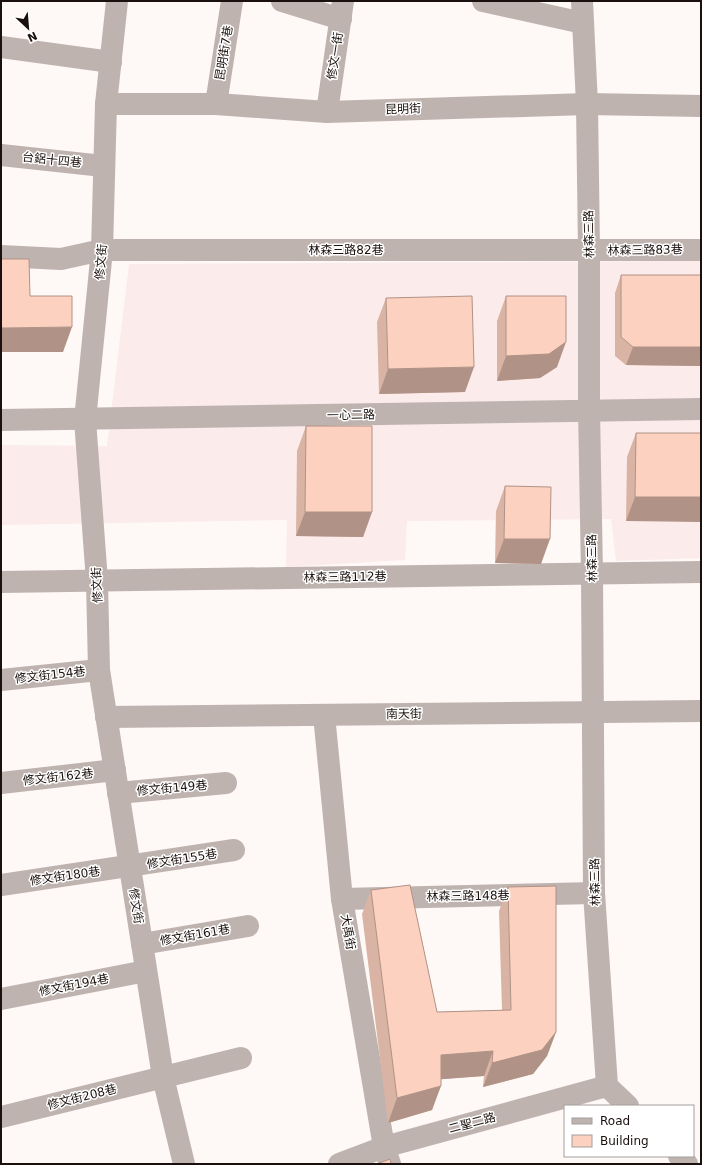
<svg xmlns="http://www.w3.org/2000/svg" width="702" height="1165" viewBox="0 0 702 1165" font-family="'DejaVu Sans','Noto Sans TC',sans-serif">
	<rect width="100%" height="100%" fill="#fef8f6"/>
	<!-- commercial -->
	<path fill="#fcebeb" d="M 701,261 L 701,558 L 616,561 L 611,519 L 407,521 L 405,560 L 286,567 L 287,520 L 1,525 L 1,445 L 107,446 L 129,264 Z"/>
	<g fill="none" stroke-linecap="round" stroke-linejoin="round">
		<!-- minor -->
		<g stroke="#bfb3af" stroke-width="22">
			<path d="M 117,1 L 106,104 L 102,250 L 85,420 L 97,581 L 99,670 L 163,1077 L 184,1164"/>
			<path d="M 282,1 L 341,19"/>
			<path d="M 483,1 L 583,23"/>
			<path d="M 582,1 L 587,104 L 589,251 L 589,410 L 592,574 L 594,893 L 607,1086 L 628,1106"/>
			<path d="M 1,47 L 111,62"/>
			<path d="M 106,104 L 216,104 L 327,112 L 587,104 L 701,106"/>
			<path d="M 216,104 L 232,1"/>
			<path d="M 327,112 L 343,1"/>
			<path d="M 1,155 L 103,166"/>
			<path d="M 1,256 L 61,259 L 102,250 L 701,250"/>
			<path d="M 1,420 L 701,409"/>
			<path d="M 1,582 L 701,572"/>
			<path d="M 1,680 L 99,670"/>
			<path d="M 324,715 L 342,899 L 384,1147 L 390,1164"/>
			<path d="M 106,717 L 701,711"/>
			<path d="M 1,783 L 115,770"/>
			<path d="M 118,793 L 226,783"/>
			<path d="M 1,885 L 234,850"/>
			<path d="M 342,899 L 594,893"/>
			<path d="M 142,944 L 248,926"/>
			<path d="M 1,999 L 146,971"/>
			<path d="M 1,1117 L 241,1058"/>
			<path d="M 679,1156 L 687,1164"/>
			<path d="M 339,1164 L 384,1147 L 607,1086"/>
		</g>
	</g>
	<!-- wall -->
	<g fill="#d9b4a5">
		<path d="M 621,275 L 701,275 L 701,366 L 626,365 L 615,356 L 615,293 Z"/>
		<path d="M 506,296 L 557,367 L 540,378 L 497,381 L 497,321 Z"/>
		<path d="M 386,298 L 465,392 L 379,394 L 377,322 Z"/>
		<path d="M 306,426 L 372,512 L 363,537 L 296,536 L 297,451 Z"/>
		<path d="M 636,433 L 701,433 L 626,521 L 627,457 Z"/>
		<path d="M 505,486 L 541,564 L 495,563 L 496,511 Z"/>
		<path d="M 508,887 L 556,1032 L 547,1056 L 533,1074 L 483,1087 L 484,1076 L 441,1079 L 432,1110 L 388,1123 L 362,914 L 371,890 L 437,1012 L 502,1010 L 499,911 Z"/>
	</g>
	<!-- shaded-wall -->
	<g fill="#b09286">
		<path d="M 72,327 L 63,352 L 1,352 L 1,328 Z"/>
		<path d="M 566,342 L 557,367 L 540,378 L 497,381 L 506,356 Z"/>
		<path d="M 633,347 L 701,347 L 701,366 L 626,365 Z"/>
		<path d="M 474,367 L 465,392 L 379,394 L 388,369 Z"/>
		<path d="M 635,497 L 701,497 L 701,522 L 626,521 Z"/>
		<path d="M 305,512 L 372,512 L 363,537 L 296,536 Z"/>
		<path d="M 504,539 L 550,539 L 541,564 L 495,563 Z"/>
		<path d="M 556,1032 L 547,1056 L 533,1074 L 483,1087 L 492,1063 Z"/>
		<path d="M 493,1051 L 484,1076 L 432,1080 L 441,1055 Z"/>
		<path d="M 441,1086 L 432,1110 L 388,1123 L 397,1098 Z"/>
	</g>
	<!-- building -->
	<g fill="#fcd1c0" stroke="#b09286">
		<path d="M 1,259 L 29,259 L 30,296 L 72,296 L 72,327 L 1,328 Z"/>
		<path d="M 621,275 L 701,275 L 701,347 L 633,347 L 621,337 Z"/>
		<path d="M 472,296 L 474,367 L 388,369 L 386,298 Z"/>
		<path d="M 506,296 L 566,296 L 566,342 L 549,354 L 506,356 Z"/>
		<path d="M 306,426 L 372,426 L 372,512 L 305,512 Z"/>
		<path d="M 636,433 L 701,433 L 701,497 L 635,497 Z"/>
		<path d="M 505,486 L 551,487 L 550,539 L 504,539 Z"/>
		<path d="M 410,885 L 437,1012 L 511,1010 L 508,887 L 556,886 L 556,1032 L 542,1050 L 492,1063 L 493,1051 L 441,1055 L 441,1086 L 397,1098 L 371,890 Z"/>
		<path d="M 390,1159 L 391,1164 L 377,1164 Z"/>
	</g>
	<g text-anchor="middle" stroke-width="3" stroke-linejoin="round" paint-order="stroke">
		<!-- street labels -->
		<g font-size="12" fill="#1a100d" stroke="#fff">
			<text transform="translate(224 53) rotate(-81)" y="4">昆明街7巷</text>
			<text transform="translate(335 56) rotate(-81)" y="4">修文一街</text>
			<text transform="translate(403 109) rotate(-2)" y="4">昆明街</text>
			<text transform="translate(52 160) rotate(6)" y="4">台鋁十四巷</text>
			<text transform="translate(589 234) rotate(-91)" y="4">林森三路</text>
			<text x="346" y="254">林森三路82巷</text>
			<text transform="translate(645 250) rotate(-1)" y="4">林森三路83巷</text>
			<text transform="translate(101 262) rotate(-85)" y="4">修文街</text>
			<text transform="translate(351 415) rotate(-1)" y="4">一心二路</text>
			<text transform="translate(592 558) rotate(-91)" y="4">林森三路</text>
			<text transform="translate(345 577) rotate(-1)" y="4">林森三路112巷</text>
			<text transform="translate(97 585) rotate(-93)" y="4">修文街</text>
			<text transform="translate(50 675) rotate(-6)" y="4">修文街154巷</text>
			<text transform="translate(404 714) rotate(-1)" y="4">南天街</text>
			<text transform="translate(58 777) rotate(-6)" y="4">修文街162巷</text>
			<text transform="translate(172 788) rotate(-5)" y="4">修文街149巷</text>
			<text transform="translate(182 859) rotate(-9)" y="4">修文街155巷</text>
			<text transform="translate(65 876) rotate(-8)" y="4">修文街180巷</text>
			<text transform="translate(595 882) rotate(-91)" y="4">林森三路</text>
			<text transform="translate(468 896) rotate(-1)" y="4">林森三路148巷</text>
			<text transform="translate(136 906) rotate(81)" y="4">修文街</text>
			<text transform="translate(348 932) rotate(80)" y="4">大禹街</text>
			<text transform="translate(195 935) rotate(-10)" y="4">修文街161巷</text>
			<text transform="translate(74 985) rotate(-11)" y="4">修文街194巷</text>
			<text transform="translate(82 1097) rotate(-14)" y="4">修文街208巷</text>
			<text transform="translate(472 1123) rotate(-15)" y="4">二聖二路</text>
		</g>
	</g>
	<!-- border -->
	<rect width="702" height="1165" fill="none" stroke="#1a100d" stroke-width="4"/>
	<!-- legend -->
	<rect x="564" y="1105" width="130" height="52" fill="#ffffff" stroke="#a39f9e"/>
	<rect x="572" y="1118" width="20" height="6" fill="#bfb3af" stroke="#a39f9e"/>
	<text x="600" y="1125" font-size="12" fill="#1a100d">Road</text>
	<rect x="572" y="1135" width="20" height="12" fill="#fcd1c0" stroke="#a39f9e"/>
	<text x="600" y="1145" font-size="12" fill="#1a100d">Building</text>
	<!-- north arrow -->
	<g transform="translate(28 28) rotate(154)" stroke="#ffffff" stroke-width="3" paint-order="stroke">
	<path d="M0-3L7 15L0 10L-7 15Z" fill="#1a100d"/>
	<text y="-6" font-size="11" font-weight="bold" text-anchor="middle" fill="#1a100d">N</text>
	</g>
</svg>
